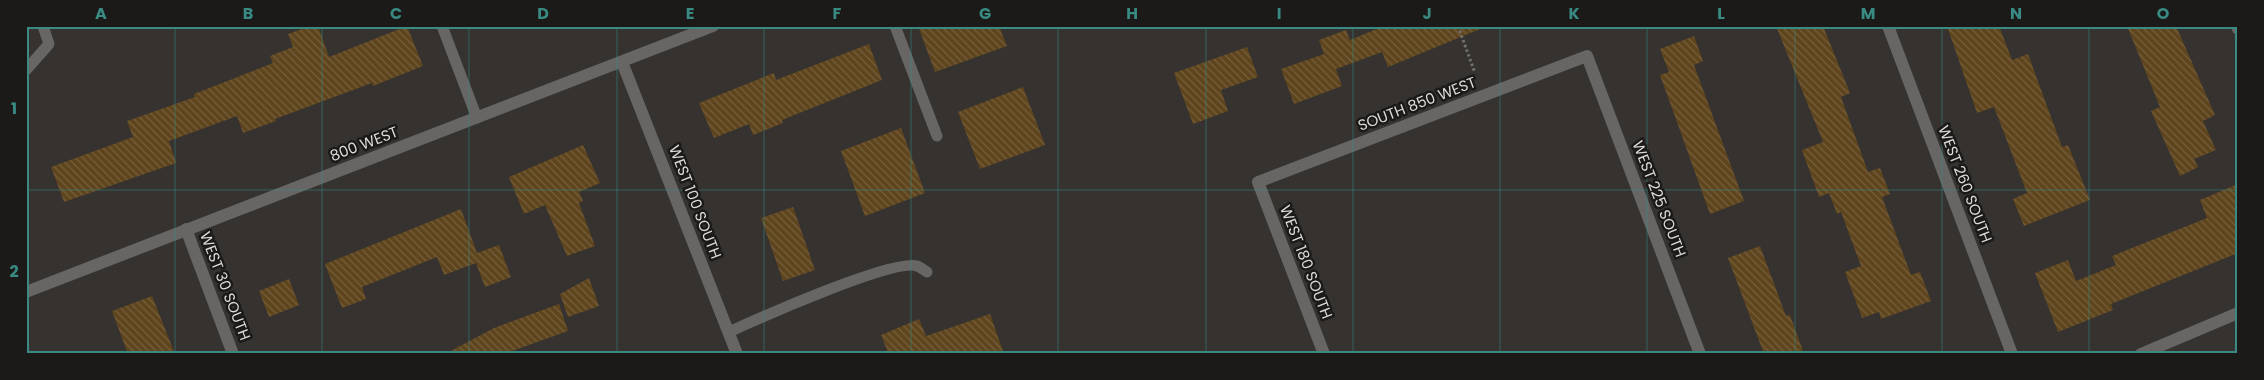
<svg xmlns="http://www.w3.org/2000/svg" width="2264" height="380" viewBox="0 0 2264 380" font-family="Poppins,sans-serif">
	<defs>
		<pattern id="building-back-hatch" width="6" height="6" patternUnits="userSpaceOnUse" patternTransform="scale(1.25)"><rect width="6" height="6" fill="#5f451d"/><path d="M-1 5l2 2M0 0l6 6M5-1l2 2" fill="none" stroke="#765f3d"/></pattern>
	</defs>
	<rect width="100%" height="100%" fill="#35322f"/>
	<!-- building -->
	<g fill="url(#building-back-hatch)">
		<path d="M 310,26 L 318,26 L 329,57 L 407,26 L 423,66 L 373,86 L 372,83 L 275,119 L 276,121 L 243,133 L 237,116 L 169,141 L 176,163 L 64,202 L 51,167 L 133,137 L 127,121 L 195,97 L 194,94 L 273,63 L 270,56 L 293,47 L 288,34 Z"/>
		<path d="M 918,26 L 999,26 L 1007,46 L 935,72 Z"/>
		<path d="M 1384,26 L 1485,27 L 1388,67 L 1382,52 L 1336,69 L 1342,86 L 1294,104 L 1281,69 L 1324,54 L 1319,40 L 1346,30 L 1350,40 Z"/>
		<path d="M 1776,26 L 1823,26 L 1850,93 L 1841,97 L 1868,172 L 1880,168 L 1890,194 L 1882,197 L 1911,275 L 1920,272 L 1931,301 L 1881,319 L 1879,312 L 1862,318 L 1845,272 L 1861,266 L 1841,212 L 1837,214 L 1829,193 L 1819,197 L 1802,150 L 1823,142 Z"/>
		<path d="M 1947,26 L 1999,26 L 2012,60 L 2028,54 L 2062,147 L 2068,145 L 2090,200 L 2024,226 L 2013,199 L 2027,193 L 1994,107 L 1977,113 Z"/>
		<path d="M 2127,26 L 2176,26 L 2215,115 L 2203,121 L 2216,150 L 2194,159 L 2198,167 L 2180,176 L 2151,111 L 2160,107 Z"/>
		<path d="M 1694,36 L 1703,61 L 1694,65 L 1744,201 L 1710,214 L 1660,75 L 1669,72 L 1660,49 Z"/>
		<path d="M 869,44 L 882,80 L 782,120 L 783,123 L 753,135 L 749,124 L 714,138 L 699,103 L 774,73 L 776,80 Z"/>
		<path d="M 1247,47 L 1258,77 L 1221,90 L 1228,111 L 1193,124 L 1174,73 Z"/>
		<path d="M 1023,87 L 1045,145 L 980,169 L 958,112 Z"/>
		<path d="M 901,128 L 925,193 L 865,216 L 841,151 Z"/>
		<path d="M 583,145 L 600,183 L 579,192 L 583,201 L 579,203 L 595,246 L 567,256 L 545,205 L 524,214 L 509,177 Z"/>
		<path d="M 2238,184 L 2238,253 L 2111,304 L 2113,310 L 2058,332 L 2035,273 L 2068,260 L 2076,281 L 2116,265 L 2112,256 L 2207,218 L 2200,200 Z"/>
		<path d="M 793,207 L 815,270 L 783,281 L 761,218 Z"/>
		<path d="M 461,209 L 477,253 L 499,245 L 511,277 L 485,287 L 476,263 L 444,275 L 437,257 L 362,287 L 366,299 L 342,308 L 325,264 Z"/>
		<path d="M 1760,246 L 1786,316 L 1790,315 L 1804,354 L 1764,354 L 1728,258 Z"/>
		<path d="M 589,278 L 599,306 L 568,317 L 560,294 Z"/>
		<path d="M 289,279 L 299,305 L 269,317 L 259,291 Z"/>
		<path d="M 152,296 L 175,354 L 128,354 L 112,311 Z"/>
		<path d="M 559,304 L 568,331 L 504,354 L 445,354 L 494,328 Z"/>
		<path d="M 990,314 L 1004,354 L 886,354 L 885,351 L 887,350 L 881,335 L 919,319 L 926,336 Z"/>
	</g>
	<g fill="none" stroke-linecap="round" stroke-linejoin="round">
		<!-- path -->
		<path stroke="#72706d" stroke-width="3" stroke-dasharray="2.5 2.5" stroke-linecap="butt" d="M 1458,26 L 1475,73"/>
		<!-- service -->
		<g stroke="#676664" stroke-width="11">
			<path d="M 442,26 L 477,118"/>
			<path d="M 895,26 L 937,136"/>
			<path d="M 26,70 L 49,44 L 43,26"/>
			<path d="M 729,332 C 757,319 894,258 917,266 C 920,267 924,270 927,272"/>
		</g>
		<!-- minor -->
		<g stroke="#676664" stroke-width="12">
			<path d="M 1888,26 L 2012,354"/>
			<path d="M 2237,26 L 2238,29"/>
			<path d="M 622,62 L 737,354"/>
			<path d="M 186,229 L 233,354"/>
			<path d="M 1324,354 L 1258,182 L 1587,56 L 1700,354"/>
			<path d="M 2141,354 L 2238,313"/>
		</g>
		<!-- tertiary -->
		<path stroke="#676664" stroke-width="12" d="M 26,292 L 713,26"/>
	</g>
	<!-- grid -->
	<path fill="none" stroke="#388a83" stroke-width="1" stroke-opacity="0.55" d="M 175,26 L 175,354M 322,26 L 322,354M 469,26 L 469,354M 617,26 L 617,354M 764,26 L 764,354M 911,26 L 911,354M 1058,26 L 1058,354M 1206,26 L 1206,354M 1353,26 L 1353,354M 1500,26 L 1500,354M 1647,26 L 1647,354M 1795,26 L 1795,354M 1942,26 L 1942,354M 2089,26 L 2089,354M 26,190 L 2238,190"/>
	<g text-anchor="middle" stroke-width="5" stroke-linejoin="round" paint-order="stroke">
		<!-- street labels -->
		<g font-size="15" fill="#dddcd9" stroke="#1b1a19">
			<text transform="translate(1417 104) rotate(-21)" y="5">SOUTH 850 WEST</text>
			<text transform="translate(364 144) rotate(-21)" y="5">800 WEST</text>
			<text transform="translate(1965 184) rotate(69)" y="5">WEST 260 SOUTH</text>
			<text transform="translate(1659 199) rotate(69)" y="5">WEST 225 SOUTH</text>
			<text transform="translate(695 202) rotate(69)" y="5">WEST 100 SOUTH</text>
			<text transform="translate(1306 262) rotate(69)" y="5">WEST 180 SOUTH</text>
			<text transform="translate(225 286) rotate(69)" y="5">WEST 30 SOUTH</text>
		</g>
	</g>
	<!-- border -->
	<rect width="2264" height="380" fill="none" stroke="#1b1a19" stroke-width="55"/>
	<rect x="28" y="28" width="2208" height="324" fill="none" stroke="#388a83" stroke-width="2"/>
	<g font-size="16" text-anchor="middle" font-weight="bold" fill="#388a83">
		<text x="101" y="19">A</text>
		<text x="248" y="19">B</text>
		<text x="396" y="19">C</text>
		<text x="543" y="19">D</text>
		<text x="690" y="19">E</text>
		<text x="837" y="19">F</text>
		<text x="985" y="19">G</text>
		<text x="1132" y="19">H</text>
		<text x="1279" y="19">I</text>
		<text x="1427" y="19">J</text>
		<text x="1574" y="19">K</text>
		<text x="1721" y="19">L</text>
		<text x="1868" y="19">M</text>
		<text x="2016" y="19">N</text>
		<text x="2163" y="19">O</text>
		<text x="14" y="114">1</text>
		<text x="14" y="277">2</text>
	</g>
</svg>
